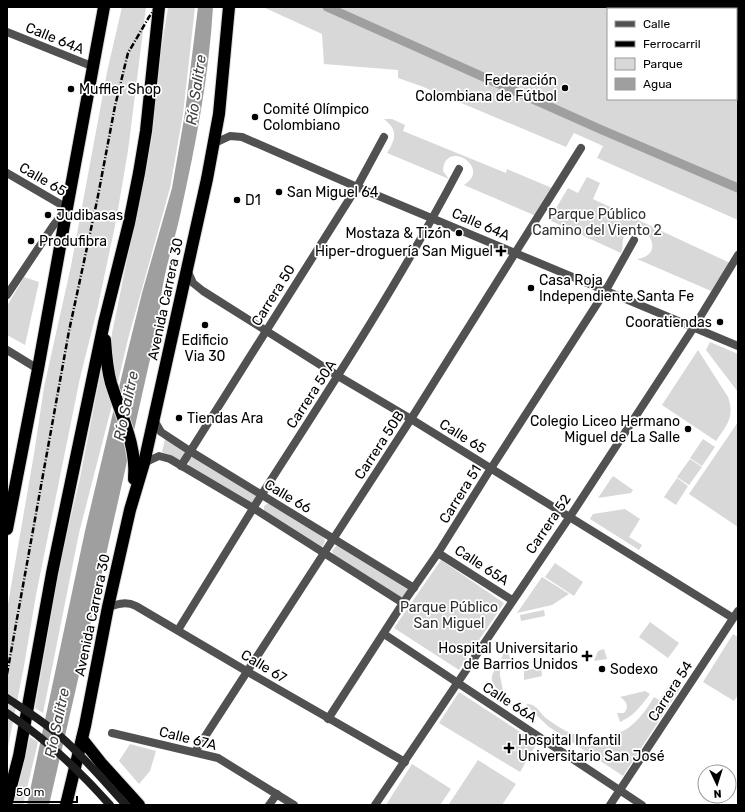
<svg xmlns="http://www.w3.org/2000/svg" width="745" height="812" viewBox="0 0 745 812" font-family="Rubik,sans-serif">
	<rect width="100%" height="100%" fill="#fff"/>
	<!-- green -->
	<g fill="#d8d8d8" fill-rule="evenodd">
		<path d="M 122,7 L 146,7 L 128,151 L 116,221 L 98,306 L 80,378 L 36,595 L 24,666 L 7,752 L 7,610 L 34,454 L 44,387 L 71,266 L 107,72 Z"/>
		<path d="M 168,7 L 195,7 L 183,114 L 170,188 L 128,339 L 117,386 C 112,369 110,351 112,333 L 152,138 L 161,51 Z"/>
		<path d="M 263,7 L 738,7 L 738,220 L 597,158 L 603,146 L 574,133 L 566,147 L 421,86 L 398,78 L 398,70 L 324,64 L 322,34 ZM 608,9 L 736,9 L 736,99 L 608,99 Z"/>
		<path d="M 384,119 L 392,119 L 405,125 L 403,131 L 506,173 L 507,169 L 552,188 L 536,216 L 464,185 C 493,167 444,138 443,171 L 449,179 L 387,153 C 392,145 398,135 391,126 C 389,123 386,121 384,119 Z"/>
		<path d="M 587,177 L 600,183 L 593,199 L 730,263 L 711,291 L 637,259 C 670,254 642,214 625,235 C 621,240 624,247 621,253 L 549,220 L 568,188 L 578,193 Z"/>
		<path d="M 24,277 L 39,282 L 25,345 L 7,335 L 7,306 Z"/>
		<path d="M 710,342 L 738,354 L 738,392 L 706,350 Z"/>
		<path d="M 698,350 L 728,397 C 735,417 727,425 716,441 L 662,405 Z"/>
		<path d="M 102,366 L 112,405 L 79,533 L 43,713 L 35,708 L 61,559 L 80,478 Z"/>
		<path d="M 738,422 L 738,527 L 689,494 Z"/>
		<path d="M 165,439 L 182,449 L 185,454 L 182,459 L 178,460 L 162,452 Z"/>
		<path d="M 703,439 L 715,447 L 702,466 L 690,458 Z"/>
		<path d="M 193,457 L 255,495 L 256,497 L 252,504 L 189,466 L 188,459 Z"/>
		<path d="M 690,459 L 702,467 L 689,485 L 677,477 Z"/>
		<path d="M 613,476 L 633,490 L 631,493 L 598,498 Z"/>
		<path d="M 677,478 L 688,486 L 676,505 L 664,497 Z"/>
		<path d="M 267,504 L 270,504 L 322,536 L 325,540 L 323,546 L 321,546 L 264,511 L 264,506 Z"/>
		<path d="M 625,509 L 640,519 L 629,537 L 642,545 L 639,550 L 590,519 L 593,514 Z"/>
		<path d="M 336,546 L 339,546 L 407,587 L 408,589 L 402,598 L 335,557 L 332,551 Z"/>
		<path d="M 441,560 L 504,603 L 459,670 L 394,628 Z"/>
		<path d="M 555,563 L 583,582 L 574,596 L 545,577 Z"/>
		<path d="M 542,577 L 569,594 L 552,605 L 517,613 Z"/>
		<path d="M 544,610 L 545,616 L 521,621 L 520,615 Z"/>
		<path d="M 650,622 L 679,643 L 668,658 L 639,637 Z"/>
		<path d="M 733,634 L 738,637 L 738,695 L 734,701 L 703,682 Z"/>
		<path d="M 507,645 L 510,659 L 500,664 L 500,676 L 503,690 L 498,690 C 486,676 494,674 500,661 C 503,656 504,651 507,645 Z"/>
		<path d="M 604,649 L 607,659 L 594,661 L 598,651 Z"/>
		<path d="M 541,667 L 542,676 L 524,680 L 524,671 Z"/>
		<path d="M 672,681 L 681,687 L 623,776 L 549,727 L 533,712 L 526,704 C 537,703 540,714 547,719 C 556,725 567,733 577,735 C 596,740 619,737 633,724 C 642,716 648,707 654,697 L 659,700 Z"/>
		<path d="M 645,691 L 650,694 C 641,706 634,716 620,722 L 617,713 L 624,713 C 630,706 626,701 620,697 Z"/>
		<path d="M 459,692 L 537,743 L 520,772 L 439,723 Z"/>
		<path d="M 30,737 L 38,742 L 23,805 L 13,805 Z"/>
		<path d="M 130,744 L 156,751 L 150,771 L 139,784 L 119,761 Z"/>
		<path d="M 478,760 L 516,784 L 502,805 L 449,804 Z"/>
		<path d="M 412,764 L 451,789 L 440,805 L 386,805 Z"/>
	</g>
	<!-- water -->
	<path fill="#9f9f9f" d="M 198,7 L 213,7 C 209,76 196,143 181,211 C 174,245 160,280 160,315 L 74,697 L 49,805 L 27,805 L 85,531 L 125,362 L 142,293 L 172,188 L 185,113 Z"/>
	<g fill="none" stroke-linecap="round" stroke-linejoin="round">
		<!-- canal -->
		<path stroke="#9f9f9f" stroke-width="9" d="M 327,7 L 602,130 L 738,188"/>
		<defs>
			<g id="highway">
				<path d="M 105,340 C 106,355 107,369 111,383 C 121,415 137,446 134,479"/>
				<path d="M 7,529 L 38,369 L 67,208 L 104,7"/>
				<path d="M 82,739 L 101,763 L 139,805"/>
				<path d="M 7,802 L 19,756 L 52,573 L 104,323 L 129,223 L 139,173 L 146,131 L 159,7"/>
				<path d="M 66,805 L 85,726 L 108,607 L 130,510 L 144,463 L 207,179 L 219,114 L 229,7"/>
			</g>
		</defs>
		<!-- highway casing -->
		<use href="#highway" stroke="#dbdbdb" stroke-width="14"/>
		<!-- street -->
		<g stroke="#515151" stroke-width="8">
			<path d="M 7,32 L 94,67"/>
			<path d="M 215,143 L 230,136 L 242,137 L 357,187 L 738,346"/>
			<path d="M 7,173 L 67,208 L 53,226 L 7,295"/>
			<path d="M 187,270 L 193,283 L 203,291 L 338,376 L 411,419 L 733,618"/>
			<path d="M 7,350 L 38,369"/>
			<path d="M 154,420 L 161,432 L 190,451 L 414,588"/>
			<path d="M 144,463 L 159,456 L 170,459 L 253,508 L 403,603"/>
			<path d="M 181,466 L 357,187 L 384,137"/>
			<path d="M 438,553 L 512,600"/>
			<path d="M 108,607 C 118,604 126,601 136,606 L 248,672 L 405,762"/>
			<path d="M 178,630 C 206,584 234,539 262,494 C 331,387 400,281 459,169"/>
			<path d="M 384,634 L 642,805"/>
			<path d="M 328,719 L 403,603 L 438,553 L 488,473 L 606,290 L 634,240"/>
			<path d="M 112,733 L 218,758 L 294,805"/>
			<path d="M 195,752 L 411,419 L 581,148"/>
			<path d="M 269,805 L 277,794"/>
			<path d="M 375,805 L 575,509 L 694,327 L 738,255"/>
			<path d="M 610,805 L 738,611"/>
		</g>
		<!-- highway -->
		<use href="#highway" stroke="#000" stroke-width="12"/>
		<!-- rail -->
		<path stroke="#000" stroke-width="2.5" stroke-dasharray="6 2 1 2" stroke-linecap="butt" d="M 7,674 L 69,331 L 97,201 L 115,106 L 128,53 L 149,17 L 156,7"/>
		<!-- secondary-bridge -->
		<g stroke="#1e1e1e" stroke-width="8">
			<path d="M 7,698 C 25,710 43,721 60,736 C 84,757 104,781 126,805"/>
			<path d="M 7,713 C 46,739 79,770 110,805"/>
		</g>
	</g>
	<!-- markers -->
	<g fill="#000" stroke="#fff" stroke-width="1.5">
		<circle cx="565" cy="88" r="4"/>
		<circle cx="71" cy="89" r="4"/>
		<circle cx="255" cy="117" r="4"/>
		<circle cx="279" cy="192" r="4"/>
		<circle cx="237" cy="200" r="4"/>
		<circle cx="48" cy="215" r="4"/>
		<circle cx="459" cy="233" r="4"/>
		<circle cx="31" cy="241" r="4"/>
		<path d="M499 245h4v4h4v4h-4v4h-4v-4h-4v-4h4z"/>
		<circle cx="531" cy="288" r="4"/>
		<circle cx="720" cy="322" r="4"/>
		<circle cx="205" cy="325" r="4"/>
		<circle cx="179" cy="418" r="4"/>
		<circle cx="688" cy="429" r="4"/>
		<path d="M585 650h4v4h4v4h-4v4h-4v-4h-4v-4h4z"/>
		<circle cx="602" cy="669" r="4"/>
		<path d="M507 742h4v4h4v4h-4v4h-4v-4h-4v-4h4z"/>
	</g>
	<g text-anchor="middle" stroke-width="3.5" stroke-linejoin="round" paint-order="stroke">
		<!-- street labels -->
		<g font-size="14" fill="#000" stroke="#fff">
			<text transform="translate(55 38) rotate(22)" y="5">Calle 64A</text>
			<text transform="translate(43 179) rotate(30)" y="5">Calle 65</text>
			<text transform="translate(481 224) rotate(23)" y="5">Calle 64A</text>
			<text transform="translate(273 295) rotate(-58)" y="5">Carrera 50</text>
			<text transform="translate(165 299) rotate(-78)" y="5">Avenida Carrera 30</text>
			<text transform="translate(311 394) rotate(-57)" y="5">Carrera 50A</text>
			<text transform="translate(463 436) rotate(32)" y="5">Calle 65</text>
			<text transform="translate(379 445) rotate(-57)" y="5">Carrera 50B</text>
			<text transform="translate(460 494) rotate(-58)" y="5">Carrera 51</text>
			<text transform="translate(288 496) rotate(31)" y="5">Calle 66</text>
			<text transform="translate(548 524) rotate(-56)" y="5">Carrera 52</text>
			<text transform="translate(482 565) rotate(33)" y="5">Calle 65A</text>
			<text transform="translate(92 615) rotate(-78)" y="5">Avenida Carrera 30</text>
			<text transform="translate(264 666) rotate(31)" y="5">Calle 67</text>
			<text transform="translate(670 691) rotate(-57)" y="5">Carrera 54</text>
			<text transform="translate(510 702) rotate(33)" y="5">Calle 66A</text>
			<text transform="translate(188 738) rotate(14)" y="5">Calle 67A</text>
		</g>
		<!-- poi labels -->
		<g font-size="14" fill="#000" stroke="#fff" text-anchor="start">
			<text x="557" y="85" text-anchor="end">Federación<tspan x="557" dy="16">Colombiana de Fútbol</tspan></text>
			<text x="79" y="94">Muffler Shop</text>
			<text x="263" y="114">Comité Olímpico<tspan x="263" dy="16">Colombiano</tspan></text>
			<text x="287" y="197">San Miguel 64</text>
			<text x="245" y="205">D1</text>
			<text x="56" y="220">Judibasas</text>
			<text x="451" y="238" text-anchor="end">Mostaza &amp; Tizón</text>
			<text x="39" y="246">Produfibra</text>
			<text x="493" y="256" text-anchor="end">Hiper-droguería San Miguel</text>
			<text x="539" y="285">Casa Roja<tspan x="539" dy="16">Independiente Santa Fe</tspan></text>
			<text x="712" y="327" text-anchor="end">Cooratiendas</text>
			<text x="205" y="345" text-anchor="middle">Edificio<tspan x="205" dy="16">Via 30</tspan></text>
			<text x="187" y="423">Tiendas Ara</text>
			<text x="680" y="426" text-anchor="end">Colegio Liceo Hermano<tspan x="680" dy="16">Miguel de La Salle</tspan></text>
			<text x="578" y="653" text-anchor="end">Hospital Universitario<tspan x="578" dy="16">de Barrios Unidos</tspan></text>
			<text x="610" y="674">Sodexo</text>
			<text x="518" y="745">Hospital Infantil<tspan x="518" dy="16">Universitario San José</tspan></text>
		</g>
		<!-- park labels -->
		<g font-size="14" fill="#2f2f2f" stroke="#fff">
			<text x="597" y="219">Parque Público<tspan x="597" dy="16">Camino del Viento 2</tspan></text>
			<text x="449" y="612">Parque Público<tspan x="449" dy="16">San Miguel</tspan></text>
		</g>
		<!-- water labels -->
		<g font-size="15" font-style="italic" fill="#404040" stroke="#fff">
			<text transform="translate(196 90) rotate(-82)" y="5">Río Salitre</text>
			<text transform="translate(126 406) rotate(-78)" y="5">Río Salitre</text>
			<text transform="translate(57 723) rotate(-78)" y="5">Río Salitre</text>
		</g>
	</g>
	<!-- border -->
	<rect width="745" height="812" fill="none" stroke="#000000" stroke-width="16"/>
	<!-- legend -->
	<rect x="607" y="8" width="130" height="92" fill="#ffffff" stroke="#999999"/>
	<rect x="615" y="21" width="20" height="6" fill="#515151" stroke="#999999"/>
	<text x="643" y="28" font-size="12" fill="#000000">Calle</text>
	<rect x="615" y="41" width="20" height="6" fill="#000000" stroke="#999999"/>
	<text x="643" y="48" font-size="12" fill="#000000">Ferrocarril</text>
	<rect x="615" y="58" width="20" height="12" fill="#d8d8d8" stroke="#999999"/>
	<text x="643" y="68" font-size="12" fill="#000000">Parque</text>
	<rect x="615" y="78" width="20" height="12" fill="#9f9f9f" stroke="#999999"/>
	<text x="643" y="88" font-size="12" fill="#000000">Agua</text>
	<!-- north arrow -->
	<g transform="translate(717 784) rotate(176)"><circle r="19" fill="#ffffff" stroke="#999999"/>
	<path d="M0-3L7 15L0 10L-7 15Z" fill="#000000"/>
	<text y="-6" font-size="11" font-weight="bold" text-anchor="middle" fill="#000000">N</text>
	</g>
	<!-- scale -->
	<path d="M10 796v6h67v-6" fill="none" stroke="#000000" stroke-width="2"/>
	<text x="16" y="796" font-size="12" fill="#000000" stroke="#ffffff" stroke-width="3" paint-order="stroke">50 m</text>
</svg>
